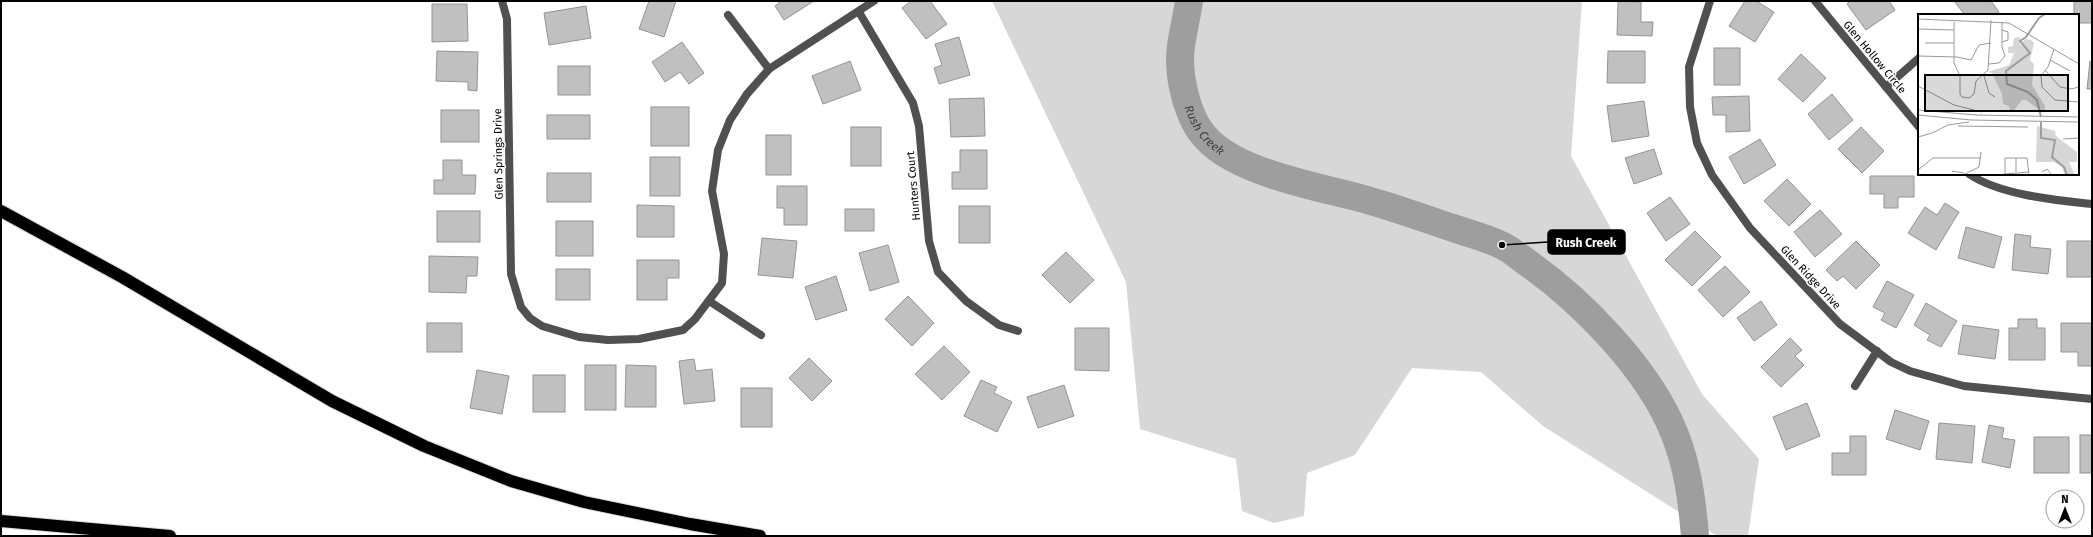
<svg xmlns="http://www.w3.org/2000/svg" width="2093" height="537" viewBox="0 0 2093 537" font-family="'Fira Sans',sans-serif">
	<rect width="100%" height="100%" fill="#fff"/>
	<!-- green -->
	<path fill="#d7d7d7" d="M 992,1 L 1582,1 L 1571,156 L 1702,394 L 1759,459 L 1748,536 L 1717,536 L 1543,426 L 1481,372 L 1412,368 L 1355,455 L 1307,473 L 1304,516 L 1274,523 L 1242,511 L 1236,459 L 1140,429 L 1126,282 Z"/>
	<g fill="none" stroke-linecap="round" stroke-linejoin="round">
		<!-- river -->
		<path stroke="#9e9e9e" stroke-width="28" id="s1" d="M 1189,1 C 1187,16 1183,31 1181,46 C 1177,74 1187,119 1207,139 C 1239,173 1315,186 1360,198 C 1390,206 1420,217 1450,227 C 1467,233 1485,237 1501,245 C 1510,249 1518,256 1525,261 C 1581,300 1650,370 1675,435 C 1688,468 1692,501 1695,536"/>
	</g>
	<!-- building -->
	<g fill="#c0c0c0" stroke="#949494">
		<path d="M 649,1 L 676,1 L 664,37 L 639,29 Z"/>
		<path d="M 780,1 L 814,1 L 784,20 L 775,6 L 780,2 Z"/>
		<path d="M 911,1 L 930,1 L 947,24 L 926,39 L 902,8 Z"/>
		<path d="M 1618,1 L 1641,2 L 1641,22 L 1653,22 L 1652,36 L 1617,35 Z"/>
		<path d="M 1745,1 L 1756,1 L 1774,12 L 1755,42 L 1729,26 Z"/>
		<path d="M 1850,1 L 1889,1 L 1895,10 L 1866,30 L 1847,4 Z"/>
		<path d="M 1954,1 L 1991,1 L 1999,12 L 1995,15 L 1965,15 Z"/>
		<path d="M 2074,1 L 2092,1 L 2092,23 L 2078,23 L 2078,15 L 2074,15 Z"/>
		<path d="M 432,4 L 467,4 L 468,41 L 432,42 Z"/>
		<path d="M 586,6 L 591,38 L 549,45 L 544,13 Z"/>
		<path d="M 959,37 L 970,75 L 939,84 L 934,68 L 942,65 L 935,44 Z"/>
		<path d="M 682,42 L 704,73 L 689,84 L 680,72 L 665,82 L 652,62 Z"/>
		<rect x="1714" y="48" width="26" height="37"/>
		<path d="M 437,51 L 478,52 L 477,91 L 468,90 L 468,82 L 436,81 Z"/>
		<path d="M 1608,51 L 1645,51 L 1645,83 L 1607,83 Z"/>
		<path d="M 1801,54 L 1826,78 L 1803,102 L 1778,79 Z"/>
		<path d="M 850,61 L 861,90 L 823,104 L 812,76 Z"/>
		<path d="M 2090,61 L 2092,62 L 2092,89 L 2087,89 Z"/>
		<rect x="558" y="66" width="32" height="29"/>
		<path d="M 1832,94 L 1853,120 L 1829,140 L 1808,114 Z"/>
		<path d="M 1749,96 L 1750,131 L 1726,132 L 1726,115 L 1713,115 L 1712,97 Z"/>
		<path d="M 984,98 L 985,136 L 951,137 L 949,99 Z"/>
		<path d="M 1644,101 L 1649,136 L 1612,142 L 1607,106 Z"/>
		<rect x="651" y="107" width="38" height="39"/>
		<rect x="441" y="110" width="38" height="32"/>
		<rect x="547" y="115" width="43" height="24"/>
		<rect x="851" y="127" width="30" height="39"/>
		<path d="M 1861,127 L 1884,151 L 1862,173 L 1838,149 Z"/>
		<rect x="766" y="135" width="25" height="40"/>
		<path d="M 1760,139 L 1776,165 L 1744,184 L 1729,157 Z"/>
		<path d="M 1654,149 L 1662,174 L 1634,184 L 1625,158 Z"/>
		<path d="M 960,150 L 987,150 L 987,189 L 952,189 L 952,172 L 960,172 Z"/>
		<rect x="650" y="157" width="30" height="39"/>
		<path d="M 443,160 L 462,160 L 462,175 L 476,175 L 475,194 L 434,194 L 434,180 L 443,180 Z"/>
		<rect x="547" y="173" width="44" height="29"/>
		<path d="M 1870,176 L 1914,176 L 1914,197 L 1898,197 L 1898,208 L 1884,208 L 1884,194 L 1870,194 Z"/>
		<path d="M 1787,179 L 1811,204 L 1789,226 L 1764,201 Z"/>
		<path d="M 777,186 L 807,186 L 807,225 L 784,225 L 784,208 L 777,208 Z"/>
		<path d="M 1670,197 L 1690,224 L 1666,241 L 1647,213 Z"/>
		<path d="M 1945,203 L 1959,212 L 1936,250 L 1908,233 L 1925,207 L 1937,215 Z"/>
		<path d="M 637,205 L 674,206 L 674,237 L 637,237 Z"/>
		<rect x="959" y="206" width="31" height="37"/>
		<rect x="845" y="209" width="29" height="22"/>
		<path d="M 1820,210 L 1842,234 L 1815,257 L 1794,232 Z"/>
		<rect x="437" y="211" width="43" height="31"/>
		<rect x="556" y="221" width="37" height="35"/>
		<path d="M 1966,227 L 2002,237 L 1994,268 L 1958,258 Z"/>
		<path d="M 1695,231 L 1721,257 L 1692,286 L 1665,260 Z"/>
		<path d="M 2015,234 L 2031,236 L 2030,247 L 2051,249 L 2048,274 L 2012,270 Z"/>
		<path d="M 762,238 L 797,241 L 793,278 L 758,275 Z"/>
		<path d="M 1856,241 L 1880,265 L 1856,289 L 1843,276 L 1837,281 L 1826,270 Z"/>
		<rect x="2067" y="241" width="25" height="36"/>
		<path d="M 888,245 L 899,282 L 870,291 L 859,253 Z"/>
		<path d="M 1066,252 L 1094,280 L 1070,303 L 1042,275 Z"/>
		<path d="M 429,256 L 478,257 L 477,276 L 467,276 L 466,293 L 429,292 Z"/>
		<path d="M 637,260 L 679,260 L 679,278 L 667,278 L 667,300 L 637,300 Z"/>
		<path d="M 1725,266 L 1750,292 L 1723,317 L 1698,290 Z"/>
		<rect x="556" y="269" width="34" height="31"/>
		<path d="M 836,276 L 847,310 L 816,320 L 805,287 Z"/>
		<path d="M 1887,281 L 1914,295 L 1896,328 L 1881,320 L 1885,313 L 1873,307 Z"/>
		<path d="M 908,296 L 934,323 L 912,346 L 885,319 Z"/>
		<path d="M 1761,301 L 1777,325 L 1754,341 L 1737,318 Z"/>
		<path d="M 1926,303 L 1957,321 L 1941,347 L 1927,340 L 1930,335 L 1914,325 Z"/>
		<path d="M 2018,319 L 2037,319 L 2037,328 L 2045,328 L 2045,360 L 2009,360 L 2009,328 L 2018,328 Z"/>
		<rect x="427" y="323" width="35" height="29"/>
		<path d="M 2061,323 L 2092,323 L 2092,366 L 2078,366 L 2078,352 L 2061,352 Z"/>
		<path d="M 1963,325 L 1999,330 L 1995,359 L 1958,354 Z"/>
		<path d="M 1075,328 L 1109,328 L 1109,371 L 1075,370 Z"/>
		<path d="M 1790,338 L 1802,350 L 1795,356 L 1804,365 L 1781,387 L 1761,367 Z"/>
		<path d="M 944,346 L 970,372 L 942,400 L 915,374 Z"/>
		<path d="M 809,358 L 832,381 L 812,401 L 789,378 Z"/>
		<path d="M 694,359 L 696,371 L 712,369 L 715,401 L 684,404 L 679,361 Z"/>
		<rect x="585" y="365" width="31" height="45"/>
		<path d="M 626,365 L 656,366 L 656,407 L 625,407 Z"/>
		<path d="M 477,370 L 509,376 L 502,414 L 470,408 Z"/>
		<rect x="533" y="375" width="32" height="37"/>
		<path d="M 981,380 L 997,387 L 994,393 L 1012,402 L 997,432 L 964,416 Z"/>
		<path d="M 1064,385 L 1074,416 L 1038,428 L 1027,397 Z"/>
		<rect x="741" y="388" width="31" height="39"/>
		<path d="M 1807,403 L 1820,436 L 1786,450 L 1773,417 Z"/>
		<path d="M 1895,410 L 1929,421 L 1920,450 L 1886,439 Z"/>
		<path d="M 1939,423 L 1975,426 L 1972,463 L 1936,459 Z"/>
		<path d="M 1989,425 L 2004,428 L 2002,438 L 2015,440 L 2010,468 L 1982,462 Z"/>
		<rect x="2080" y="435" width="12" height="38"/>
		<path d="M 1850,436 L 1866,436 L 1866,475 L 1832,475 L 1832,453 L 1850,453 Z"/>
		<rect x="2034" y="437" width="35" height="36"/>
	</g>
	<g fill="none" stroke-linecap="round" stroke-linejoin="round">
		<defs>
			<g id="highway">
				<path d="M 1,211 L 122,277 L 332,401 L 424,446 L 511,481 L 584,502 L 690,524 L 760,536"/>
				<path d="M 1,521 L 170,536"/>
			</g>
		</defs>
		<!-- highway casing -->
		<use href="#highway" stroke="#dbdbdb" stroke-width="14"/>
		<!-- street -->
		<g stroke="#505050" stroke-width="8">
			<path d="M 502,1 L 507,19 L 511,274 L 521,307 L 530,318 L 542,326 L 579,337 L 608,340 L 639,339 L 683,330 L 695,319 L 722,283 L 724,254 L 712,191 L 718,150 L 730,120 L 747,94 L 769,69 L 874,1"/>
			<path d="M 1710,1 L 1689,67 L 1690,107 L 1697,143 L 1712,175 L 1750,228 L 1840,324 L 1891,362 L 1910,371 L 1964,386 L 2092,399"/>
			<path d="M 1815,1 L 1919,127"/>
			<path d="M 859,12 L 913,103 L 919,126 L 929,241 L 938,272 L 966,301 L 999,325 L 1018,331"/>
			<path d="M 728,15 L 769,69"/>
			<path d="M 1886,87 L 1919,58"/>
			<path d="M 1969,174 C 2000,195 2055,200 2092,204"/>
			<path d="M 709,301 L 761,335"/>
			<path d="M 1855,386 L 1877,351"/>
		</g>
		<!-- highway -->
		<use href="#highway" stroke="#000" stroke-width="12"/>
	</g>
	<g text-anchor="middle" stroke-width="3" stroke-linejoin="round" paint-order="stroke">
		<!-- street labels -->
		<g font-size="11" fill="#000" stroke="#fff">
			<text transform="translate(1875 57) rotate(50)" y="4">Glen Hollow Circle</text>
			<text transform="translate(498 154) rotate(-91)" y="4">Glen Springs Drive</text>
			<text transform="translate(913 186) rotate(-95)" y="4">Hunters Court</text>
			<text transform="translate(1811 277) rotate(47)" y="4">Glen Ridge Drive</text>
		</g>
		<!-- water labels -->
		<g font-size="12" font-style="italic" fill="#3f3f3f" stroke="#fff">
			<text dy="4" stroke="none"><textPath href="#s1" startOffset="136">Rush Creek</textPath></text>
		</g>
	</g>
	<!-- overview -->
	<g transform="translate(1918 14)">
		<rect width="161" height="161" fill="#fff"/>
		<path d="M 102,23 L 102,32 L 107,25 L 113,26 L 116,29 L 112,46 L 116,50 L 114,71 L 127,92 L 126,99 L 108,86 L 104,86 L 96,96 L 92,96 L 91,92 L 85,90 L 84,80 L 74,59 L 70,58 L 91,51 L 96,39 L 90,39 L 90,33 L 95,32 L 96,24 ZM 119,112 L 137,117 L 138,122 L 159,138 L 159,148 L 151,148 L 157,161 L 147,161 L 144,153 L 136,148 L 118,148 Z" fill="#d7d7d7"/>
		<path fill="none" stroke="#9e9e9e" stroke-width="2" d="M 123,103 L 119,86 L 110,78 L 89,70 L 88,57 L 112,39 L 102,27 L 108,23 L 121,4 L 127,0M 123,108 L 123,124 L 137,126 L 134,143 L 146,153 L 149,161"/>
		<path fill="none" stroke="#999" stroke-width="1" d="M 0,5 L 91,9 L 161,50M 36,8 L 36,49 L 42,62 L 42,80 L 44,83 L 51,84 L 56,80 L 58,67 L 70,56 L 73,6M 0,15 L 36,16M 84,28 L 90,26 L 90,18 L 84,16M 7,29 L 36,29M 136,35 L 130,53 L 123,62 L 124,73 L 137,86 L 161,88M 0,42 L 39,43 L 53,46 L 61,31 L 73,29M 132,46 L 152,57M 71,50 L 81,49 L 87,42 L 84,33 L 84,8M 127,56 L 142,73 L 153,75 L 161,73M 66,62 L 71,79 L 77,83M 0,72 L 36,91 L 64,98M 0,96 L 58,101 L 161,103M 0,101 L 53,106 L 161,108M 40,112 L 110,113M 14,119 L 30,111 L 51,108M 0,123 L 14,119M 145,125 L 161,124M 161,136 L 161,151M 0,156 L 15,144 L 63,144M 34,157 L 46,159M 98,158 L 98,144M 124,158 L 129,155 L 134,161M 87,160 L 87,144 L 109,144 L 111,161M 87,160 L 110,158M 45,161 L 61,153 L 63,138"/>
		<path fill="#000" fill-opacity="0.15" stroke="#000" stroke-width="2" d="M 7,61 L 150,61 L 150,97 L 7,97 Z"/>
		<rect width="161" height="161" fill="none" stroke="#000" stroke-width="2"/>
	</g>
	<!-- callouts -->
	<path fill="none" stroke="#000" stroke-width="1.5" d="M1502 245L1548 242"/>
	<circle fill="#000" stroke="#fff" stroke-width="1.5" cx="1502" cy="245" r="4"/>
	<rect fill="#000" stroke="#000" stroke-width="1.5" x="1548" y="230" width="77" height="24" rx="4"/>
	<g font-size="12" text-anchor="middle" font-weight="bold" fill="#fff">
		<text x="1586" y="247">Rush Creek</text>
	</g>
	<!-- border -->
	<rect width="2093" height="537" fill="none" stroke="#000000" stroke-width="4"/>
	<!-- north arrow -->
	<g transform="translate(2065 509)"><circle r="19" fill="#ffffff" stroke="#999999"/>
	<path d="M0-3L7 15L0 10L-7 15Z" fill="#000000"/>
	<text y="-6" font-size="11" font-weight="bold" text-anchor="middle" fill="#000000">N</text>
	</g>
</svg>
